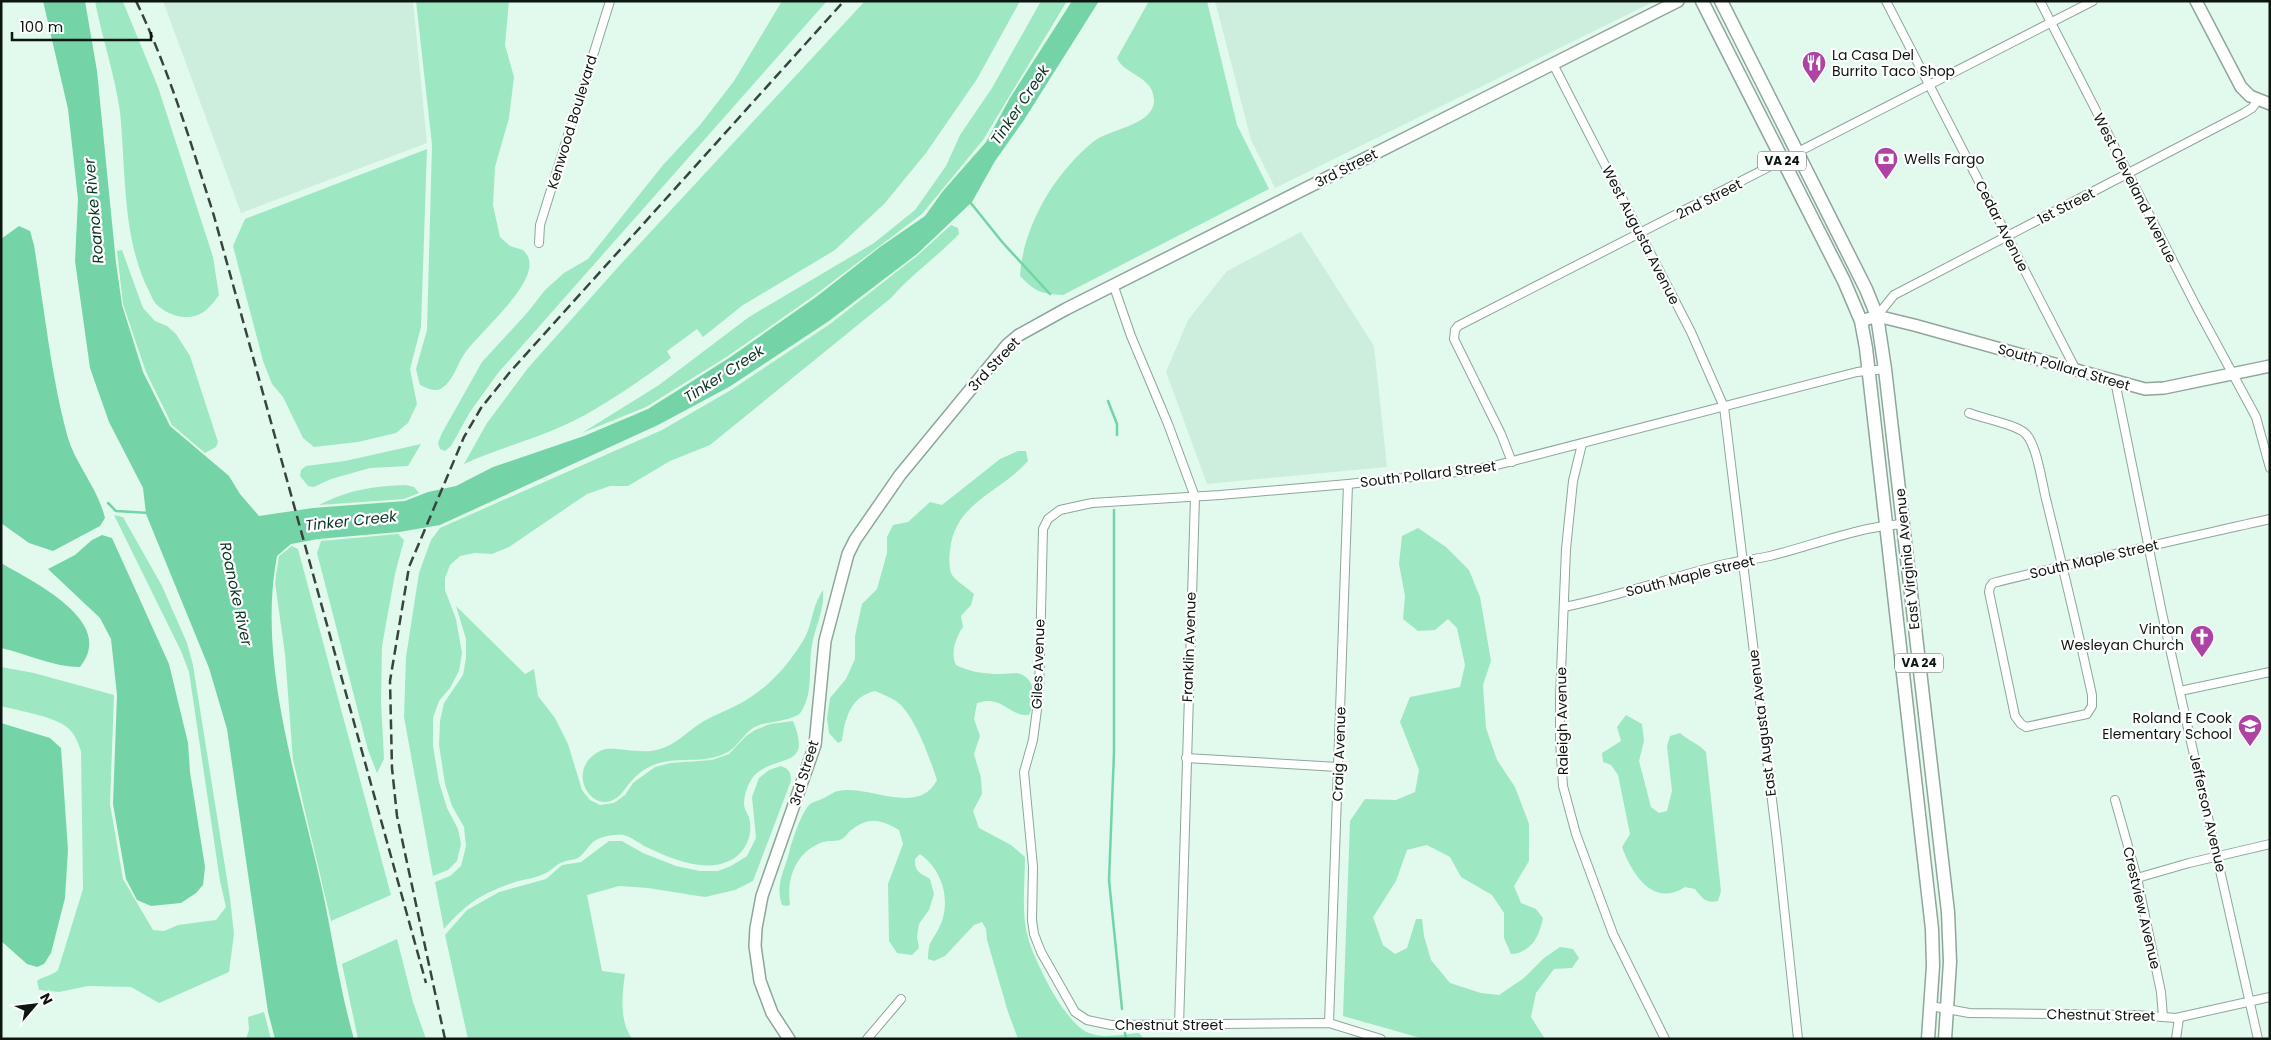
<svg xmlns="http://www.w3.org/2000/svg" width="2271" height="1040" viewBox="0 0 2271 1040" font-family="Poppins,sans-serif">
	<rect width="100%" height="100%" fill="#e1faed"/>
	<!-- built -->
	<g fill="#cdeedd">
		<path d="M 163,1 L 413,1 L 427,143 L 241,213 Z"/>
		<path d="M 1215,1 L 1655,1 L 1275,188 L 1251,140 Z"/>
		<path d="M 1301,232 L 1374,346 L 1387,467 L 1207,484 L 1166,372 L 1188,320 L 1227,271 Z"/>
	</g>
	<!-- green -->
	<g fill="#9de8c3">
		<path d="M 95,1 L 123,2 L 158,87 L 213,257 L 219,295 C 209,309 201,318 183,317 C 173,316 163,311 156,304 C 153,301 151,295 149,291 C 122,239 126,170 120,112 C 115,75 102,38 95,1 Z"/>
		<path d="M 416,1 L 509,1 L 505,45 L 514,77 L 509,118 L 495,167 L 493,205 L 500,237 L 510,246 L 523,250 C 525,252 529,257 529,260 C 536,285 480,332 465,353 C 457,364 454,380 442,388 C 434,393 427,388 420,385 L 416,369 L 427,330 L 432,145 Z"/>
		<path d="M 782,1 L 827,1 L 498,373 L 470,412 L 451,446 L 445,451 L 440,449 L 438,443 L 442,433 L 482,362 L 527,313 L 545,290 L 564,273 L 588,259 L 663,165 L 700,125 L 734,81 Z"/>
		<path d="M 865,1 L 1020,1 L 977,79 L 926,153 L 885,203 L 835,250 L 743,305 L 703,337 L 697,329 L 667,351 L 671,358 C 644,378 615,398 585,415 C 547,436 504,446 464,464 L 487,423 L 528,368 L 619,266 Z"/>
		<path d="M 1041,1 L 1067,1 L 983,140 L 922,214 L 815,295 L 728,356 L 646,407 L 582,433 L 659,385 L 749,317 L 874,243 L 915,210 L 946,166 L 960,135 L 992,88 Z"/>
		<path d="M 1149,1 L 1207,1 L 1237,125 L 1269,189 L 1063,295 C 1042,294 1035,292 1020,276 C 1023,226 1054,174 1093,142 C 1108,129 1152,126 1154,102 C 1155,76 1125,76 1117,58 Z"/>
		<path d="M 427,149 L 421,327 L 410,369 L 417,404 L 408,423 L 396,433 L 358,442 L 314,447 L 303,438 L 283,397 L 272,384 L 263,361 L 233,246 L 245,219 Z"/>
		<path d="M 951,225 L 958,228 L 959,234 C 937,257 912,274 891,298 L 710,445 L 670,461 L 628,486 L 610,486 L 587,494 L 509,547 L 492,554 L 475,553 L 460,556 L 450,565 L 445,578 L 445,590 L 456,619 L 462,653 L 459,671 L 450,688 L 439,701 L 433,718 L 433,746 L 439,782 L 447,808 L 458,829 L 461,844 L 457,861 L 448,870 L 433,876 L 404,717 L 406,657 L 419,573 L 431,540 L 440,528 L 662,430 L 731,390 L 830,324 L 918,255 Z"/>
		<path d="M 122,250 L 143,308 L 155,321 L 167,326 L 176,334 L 190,356 L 218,442 L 216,447 L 205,453 L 172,425 L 146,372 L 123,304 L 117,251 Z"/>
		<path d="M 421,444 L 408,466 L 370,468 L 331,479 L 314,487 L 308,486 L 300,476 L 301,470 L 306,466 L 345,461 Z"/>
		<path d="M 1018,451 L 1026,451 L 1028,461 C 1000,493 955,502 950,550 C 949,557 949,566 951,573 C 954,580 968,588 974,594 L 971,605 L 961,616 L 963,627 C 956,637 950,653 956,665 C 970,672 985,674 1001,674 C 1006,674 1012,673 1017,673 C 1037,677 1036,702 1029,715 C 1009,717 1003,694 977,703 L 974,719 L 980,736 L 974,754 L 981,778 L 982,794 L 973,811 L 979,828 L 1011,845 L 1025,857 C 1025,883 1021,913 1028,938 C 1035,962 1065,1024 1089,1033 C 1103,1039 1124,1034 1139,1033 L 1144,1039 L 1018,1039 L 1008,1012 L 987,940 L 986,929 L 982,922 L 974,925 L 945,956 L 934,961 L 928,959 C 929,939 931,944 939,928 C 952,903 943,870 920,854 L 915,859 C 914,871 920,873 930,879 L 934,894 L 929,910 L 919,924 L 917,937 L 919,948 L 912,955 L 897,953 L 889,941 L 888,884 L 903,844 L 899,830 C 880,819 869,816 850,831 C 848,833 845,837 842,839 C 837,842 829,840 823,842 C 797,851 786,877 790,904 L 788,906 L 782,905 C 775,885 784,872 789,853 C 792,841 801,813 810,804 C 813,802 820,800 824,798 C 828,796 833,792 838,791 C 869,784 918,817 937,780 C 930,759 914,713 896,701 C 890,697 882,694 875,691 C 850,697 845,718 842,741 L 838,743 L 829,733 L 827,718 L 830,698 L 846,679 L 855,659 L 855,636 L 862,604 L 877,589 L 887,553 L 887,537 L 893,525 L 908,522 L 930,502 L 942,505 L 1000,459 Z"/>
		<path d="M 406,485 L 414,487 L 419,493 L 404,499 L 319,505 C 347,490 374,486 406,485 Z"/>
		<path d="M 114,515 L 123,517 L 162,586 L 187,643 L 193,665 L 230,898 L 234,934 L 229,972 L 159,1003 L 131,987 L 88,986 L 59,992 L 39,990 L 37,981 C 43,976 52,976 58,970 L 83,889 L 81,751 C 78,743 75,734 68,728 C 54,716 19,711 1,706 L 1,667 L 34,673 L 114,695 L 110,804 L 123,879 L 153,930 L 164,931 L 178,925 L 216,920 L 226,907 L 220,881 L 189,672 L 181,651 Z"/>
		<path d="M 1418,528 L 1446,547 L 1469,570 L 1480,597 L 1491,661 L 1483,685 L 1486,728 L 1497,760 L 1515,787 L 1529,824 L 1529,861 L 1514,886 L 1521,903 L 1536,909 L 1543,918 C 1539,937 1532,952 1511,954 L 1504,938 L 1504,913 L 1492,895 L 1461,877 L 1450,857 L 1427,845 L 1407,850 L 1396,881 L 1373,917 L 1383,945 L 1395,954 L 1407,948 L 1416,919 L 1422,919 L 1424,936 L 1431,960 L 1450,983 L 1481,993 L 1499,995 L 1524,978 L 1544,958 L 1560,947 L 1573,949 L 1579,958 L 1572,968 L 1554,969 L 1536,993 L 1531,1017 L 1545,1039 L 1424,1039 L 1343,1016 L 1350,821 L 1365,799 L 1396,800 L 1415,792 L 1419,770 L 1400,722 L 1410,697 L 1460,687 L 1465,665 L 1457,628 L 1448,619 L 1435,630 L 1418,631 L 1403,619 L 1405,596 L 1399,564 L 1402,536 Z"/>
		<path d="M 398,534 L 404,540 L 395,574 L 382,646 L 381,702 L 384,759 L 377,773 L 368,750 L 317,553 L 321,541 Z"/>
		<path d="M 292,546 L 298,549 L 391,895 L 331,921 L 293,760 L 285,654 L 275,583 L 279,556 Z"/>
		<path d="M 823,590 C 825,609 815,627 812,645 C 808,666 814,693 801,712 C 796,720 769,722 759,725 C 744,731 740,745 728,752 C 692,771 658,743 625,789 C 598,827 560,771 600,751 C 613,744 642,757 663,748 C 679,742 690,729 704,721 C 716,714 729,710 741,703 C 768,688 788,666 804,639 C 813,624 811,608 823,590 Z"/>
		<path d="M 456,606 L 525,674 L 534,669 L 538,696 L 555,718 L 568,744 L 582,790 L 590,800 L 600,805 L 614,803 L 625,795 L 633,783 L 655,767 L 671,763 L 712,760 L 729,754 L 746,736 L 755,730 L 770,724 L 793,721 C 812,768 781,754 757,773 C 749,779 744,794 744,804 C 744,808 747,813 749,817 C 754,835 745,854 729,861 C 703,873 670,858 646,847 C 639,843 630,836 623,835 C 613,834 597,837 591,844 C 587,848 583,855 578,858 C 574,860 568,860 563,862 C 556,864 551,871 544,874 C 536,878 525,879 515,882 C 482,893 467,903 444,929 L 435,882 L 450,876 L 461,866 L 466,846 L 464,827 L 452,806 L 445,784 L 439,745 L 440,721 L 444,703 L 463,675 L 466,658 L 466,639 Z"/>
		<path d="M 1626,715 L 1642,724 L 1644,741 L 1639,761 L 1651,807 L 1659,813 L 1667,811 L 1672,791 L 1667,746 L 1670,736 L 1680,733 C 1689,741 1699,744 1706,752 L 1721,891 L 1718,901 C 1706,904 1702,898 1695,889 L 1685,887 C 1653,908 1632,874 1622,847 L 1630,834 L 1618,775 L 1611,765 L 1603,762 L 1602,753 L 1621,741 L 1617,727 Z"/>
		<path d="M 781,766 C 789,769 791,772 791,781 L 753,881 L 735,890 L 705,897 L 648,888 L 619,886 L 587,895 L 602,971 L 625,974 C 622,995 619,1020 632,1039 L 468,1039 L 445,935 L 467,910 L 499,892 L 546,879 L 562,865 L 581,862 L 609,841 L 622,841 L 643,853 L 676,866 L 700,871 L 718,871 L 731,866 L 747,856 L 756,838 L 752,797 L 759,778 L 769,770 Z"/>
		<path d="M 397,939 L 413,1002 L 426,1039 L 358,1039 L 342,964 Z"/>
		<path d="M 264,1012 L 271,1039 L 246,1039 L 249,1030 L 248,1017 Z"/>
	</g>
	<!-- water -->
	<g fill="#74d4a8">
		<path d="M 43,1 L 85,1 L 97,71 L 116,263 L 122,305 L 143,372 L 170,426 L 229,476 L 240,494 L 259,516 L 313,508 L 405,501 L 428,492 L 456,486 L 493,467 L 584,436 L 648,409 L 729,358 L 816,297 L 880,247 L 925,216 L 943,191 L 986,142 L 1010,98 L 1072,1 L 1099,1 L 1024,120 L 995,161 L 972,202 L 917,254 L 829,321 L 729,387 L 658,425 L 440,525 L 399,532 L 318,539 L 291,544 L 277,556 C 257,660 297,778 320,880 C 332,932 339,987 354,1039 L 275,1039 L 268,1012 L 227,729 L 209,668 L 146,514 L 143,488 L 109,422 L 90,368 L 75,261 L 78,199 L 68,109 Z"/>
		<path d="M 19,226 L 30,231 L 34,245 C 44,307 51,375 67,435 C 75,464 98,488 105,518 L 100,526 L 53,551 L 29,543 L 1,523 L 1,239 Z"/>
		<path d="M 102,535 L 112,538 L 169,664 L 188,743 L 190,772 L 205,867 L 203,885 L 196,893 L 181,903 L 151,906 L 137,900 L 126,879 L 113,804 L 117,695 L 111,639 L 100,618 L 48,569 L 75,555 L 92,540 Z"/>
		<path d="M 1,563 C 32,581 118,622 80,667 C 53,667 28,654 1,648 Z"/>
		<path d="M 1,723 L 50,738 L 61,748 L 68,850 L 65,898 L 51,953 L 44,964 L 37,967 L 27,964 L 1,941 Z"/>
	</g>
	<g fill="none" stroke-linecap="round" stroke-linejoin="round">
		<!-- stream -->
		<g stroke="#74d4a8" stroke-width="2.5">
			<path d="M 970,202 L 1003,243 L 1050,294"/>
			<path d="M 1108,401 L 1117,424 L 1117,435"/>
			<path d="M 108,503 L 116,511 L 149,513"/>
			<path d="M 1114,510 L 1114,752 L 1109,880 L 1122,1009"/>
			<path d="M 1125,1033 L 1126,1039"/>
		</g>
		<defs>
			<g id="street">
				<path d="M 1886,1 L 2076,370"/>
				<path d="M 2040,1 L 2197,308 L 2256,417 L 2270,468"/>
				<path d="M 1553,64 L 1691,332 L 1724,407 L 1777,841 L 1798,1039"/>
				<path d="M 539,243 L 540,225 L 610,1"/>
				<path d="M 1113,284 L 1131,336 L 1168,424 L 1195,497 L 1179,1026"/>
				<path d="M 1877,316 L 1894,295 L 2244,113 L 2252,108 L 2258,100"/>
				<path d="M 2115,381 L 2162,613 L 2258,1039"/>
				<path d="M 1969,413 C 1984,419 2016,424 2026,434 C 2037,446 2042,483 2046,499 C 2062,564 2078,630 2092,695 L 2092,706 L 2087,714 L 2026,727 L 2021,724 L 2015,716 L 1989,592 L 1990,587 L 1993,583 C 2085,560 2177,540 2270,519"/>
				<path d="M 1582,444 L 1573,481 L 1566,549 L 1560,697 L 1560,741 L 1563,786 L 1576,834 L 1613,934 L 1665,1039"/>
				<path d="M 1512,462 L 1501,434 L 1454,339 L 1455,330 L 1458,326 L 2093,1"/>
				<path d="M 1564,607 C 1620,596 1674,576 1729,563 C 1743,560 1757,559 1770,556 C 1815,545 1856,527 1903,524"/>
				<path d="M 2180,691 L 2270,672"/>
				<path d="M 1186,758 L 1338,767"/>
				<path d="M 2115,800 L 2137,878 L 2161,992 L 2163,1017"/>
				<path d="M 2137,878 L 2189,863 L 2270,844"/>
				<path d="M 1931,1006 L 1969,1013 L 2136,1015 L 2176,1018 L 2270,997"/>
				<path d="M 1329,1023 L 1348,484"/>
				<path d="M 867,1039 L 901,999"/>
				<path d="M 1381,1039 L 1329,1023 L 1111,1025 L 1087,1020 L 1075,1012 L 1041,952 L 1034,934 L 1032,920 L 1033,867 L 1024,772 L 1033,740 L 1039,694 L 1043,529 L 1048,519 L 1060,510 L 1092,503 L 1220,495 L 1348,484 L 1467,471 L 1497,465 L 1857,372 L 1885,369"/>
				<path d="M 2176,1039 L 2179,1018"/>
			</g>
			<g id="secondary">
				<path d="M 2196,1 L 2241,87 L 2250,96 L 2270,104"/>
				<path d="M 1861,321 L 1877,316 L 1914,325 L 2145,389 L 2164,388 L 2270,366"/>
				<path d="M 789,1039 L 772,1013 L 760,981 L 755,946 L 756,928 L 762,896 L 815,745 L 825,641 L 848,554 L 855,540 L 900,475 L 1007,345 L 1019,335 L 1066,309 L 1678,1"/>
			</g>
			<g id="primary">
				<path d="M 1702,1 L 1844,281 L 1861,321 L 1866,348 L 1932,929 L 1933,966 L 1928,1039"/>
				<path d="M 1721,1 L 1866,289 L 1877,316 L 1885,369 L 1948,912 L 1950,962 L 1945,1039"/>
			</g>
		</defs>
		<!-- street casing -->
		<use href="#street" stroke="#8fa69a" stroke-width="10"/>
		<!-- secondary casing -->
		<use href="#secondary" stroke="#8fa69a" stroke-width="14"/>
		<!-- primary casing -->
		<use href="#primary" stroke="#8fa69a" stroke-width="15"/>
		<!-- street -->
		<use href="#street" stroke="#fff" stroke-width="8"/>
		<!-- secondary -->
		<use href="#secondary" stroke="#fff" stroke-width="11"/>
		<!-- primary -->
		<use href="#primary" stroke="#fff" stroke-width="12"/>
		<!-- rail -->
		<g stroke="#38453e" stroke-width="2.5" stroke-dasharray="10 5" stroke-linecap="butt">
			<path d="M 136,1 C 169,70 191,143 214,216 L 426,983"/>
			<path d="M 445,1039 L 397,816 L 392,768 L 390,681 L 409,567 L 464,437 L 481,408 L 510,372 L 844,1"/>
		</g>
	</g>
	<!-- icons -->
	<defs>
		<symbol id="restaurant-pin" viewBox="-11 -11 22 30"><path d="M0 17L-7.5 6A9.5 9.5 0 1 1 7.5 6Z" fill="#af43a3" stroke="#fff"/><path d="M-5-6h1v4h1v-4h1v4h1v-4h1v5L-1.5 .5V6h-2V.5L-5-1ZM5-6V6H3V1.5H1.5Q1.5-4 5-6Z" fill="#fff"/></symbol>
		<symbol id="bank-pin" viewBox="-11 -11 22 30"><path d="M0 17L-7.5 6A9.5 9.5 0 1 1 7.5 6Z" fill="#af43a3" stroke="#fff"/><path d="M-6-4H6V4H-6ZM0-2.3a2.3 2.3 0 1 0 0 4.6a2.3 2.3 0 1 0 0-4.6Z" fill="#fff"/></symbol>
		<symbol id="church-pin" viewBox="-11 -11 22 30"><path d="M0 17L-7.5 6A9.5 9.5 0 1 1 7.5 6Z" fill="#af43a3" stroke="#fff"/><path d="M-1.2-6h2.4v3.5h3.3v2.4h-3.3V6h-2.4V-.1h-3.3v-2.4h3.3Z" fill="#fff"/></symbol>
		<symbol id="school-pin" viewBox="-11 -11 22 30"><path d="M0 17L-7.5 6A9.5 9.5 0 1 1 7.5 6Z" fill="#af43a3" stroke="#fff"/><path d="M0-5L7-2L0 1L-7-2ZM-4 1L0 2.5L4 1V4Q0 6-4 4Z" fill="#fff"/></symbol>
	</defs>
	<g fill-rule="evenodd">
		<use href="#restaurant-pin" x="1800" y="49" width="28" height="38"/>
		<use href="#bank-pin" x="1872" y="145" width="28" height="38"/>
		<use href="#church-pin" x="2188" y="623" width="28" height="38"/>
		<use href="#school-pin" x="2236" y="712" width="28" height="38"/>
	</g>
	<g text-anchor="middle" stroke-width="4.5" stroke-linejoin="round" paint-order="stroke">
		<!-- shield labels -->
		<g fill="#fff" stroke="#565c58" stroke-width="1">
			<rect x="1758" y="151.5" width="48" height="19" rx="4"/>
			<rect x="1895" y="653.5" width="48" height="19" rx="4"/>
		</g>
		<g font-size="12" font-weight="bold" fill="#0d1611">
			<text x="1782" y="165">VA 24</text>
			<text x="1919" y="667">VA 24</text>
		</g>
		<!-- poi labels -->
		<g font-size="14" fill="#0d1611" stroke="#fff" text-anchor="start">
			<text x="1832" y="60">La Casa Del<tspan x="1832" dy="16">Burrito Taco Shop</tspan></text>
			<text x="1904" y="164">Wells Fargo</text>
			<text x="2184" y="634" text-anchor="end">Vinton<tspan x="2184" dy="16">Wesleyan Church</tspan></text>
			<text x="2232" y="723" text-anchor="end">Roland E Cook<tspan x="2232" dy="16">Elementary School</tspan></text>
		</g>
		<!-- street labels -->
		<g font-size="14" fill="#0d1611" stroke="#fff">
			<text transform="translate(572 122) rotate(-73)" y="5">Kenwood Boulevard</text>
			<text transform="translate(1346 168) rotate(-27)" y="5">3rd Street</text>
			<text transform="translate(2135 188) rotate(63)" y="5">West Cleveland Avenue</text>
			<text transform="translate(1709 199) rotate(-27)" y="5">2nd Street</text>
			<text transform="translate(2066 206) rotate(-27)" y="5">1st Street</text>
			<text transform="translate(2002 226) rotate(63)" y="5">Cedar Avenue</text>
			<text transform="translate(1641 235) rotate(63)" y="5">West Augusta Avenue</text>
			<text transform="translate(994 364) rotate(-47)" y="5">3rd Street</text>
			<text transform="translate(2064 367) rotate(16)" y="5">South Pollard Street</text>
			<text transform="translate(1428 474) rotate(-7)" y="5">South Pollard Street</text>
			<text transform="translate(1907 559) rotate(-96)" y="5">East Virginia Avenue</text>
			<text transform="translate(2094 559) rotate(-13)" y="5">South Maple Street</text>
			<text transform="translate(1690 576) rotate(-14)" y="5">South Maple Street</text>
			<text transform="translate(1189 647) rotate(-88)" y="5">Franklin Avenue</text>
			<text transform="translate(1038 664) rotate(-88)" y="5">Giles Avenue</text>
			<text transform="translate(1562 721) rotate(-91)" y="5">Raleigh Avenue</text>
			<text transform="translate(1762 723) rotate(-97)" y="5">East Augusta Avenue</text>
			<text transform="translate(1339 754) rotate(-88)" y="5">Craig Avenue</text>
			<text transform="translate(804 773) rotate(-73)" y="5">3rd Street</text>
			<text transform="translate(2208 813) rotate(77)" y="5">Jefferson Avenue</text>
			<text transform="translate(2142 908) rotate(77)" y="5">Crestview Avenue</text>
			<text transform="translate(2101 1015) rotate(1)" y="5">Chestnut Street</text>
			<text x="1169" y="1030">Chestnut Street</text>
		</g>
		<!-- water labels -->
		<g font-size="15" font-style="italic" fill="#093524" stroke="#fff">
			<text transform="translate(1020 105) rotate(-56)" y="5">Tinker Creek</text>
			<text transform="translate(94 211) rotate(-95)" y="5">Roanoke River</text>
			<text transform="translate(724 374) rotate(-33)" y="5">Tinker Creek</text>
			<text transform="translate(351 521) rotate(-6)" y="5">Tinker Creek</text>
			<text transform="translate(236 594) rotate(78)" y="5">Roanoke River</text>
		</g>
	</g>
	<!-- border -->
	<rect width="2271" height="1040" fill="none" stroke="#0d1611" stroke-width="5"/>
	<!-- north arrow -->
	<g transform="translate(35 1005) rotate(62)" stroke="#ffffff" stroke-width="4" paint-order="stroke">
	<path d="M0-4L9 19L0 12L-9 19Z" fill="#0d1611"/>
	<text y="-8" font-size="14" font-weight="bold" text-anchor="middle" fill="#0d1611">N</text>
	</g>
	<!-- scale -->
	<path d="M12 32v8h139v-8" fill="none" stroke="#0d1611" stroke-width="2.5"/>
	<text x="20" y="32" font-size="15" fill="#0d1611" stroke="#ffffff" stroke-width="4" paint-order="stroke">100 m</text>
</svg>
